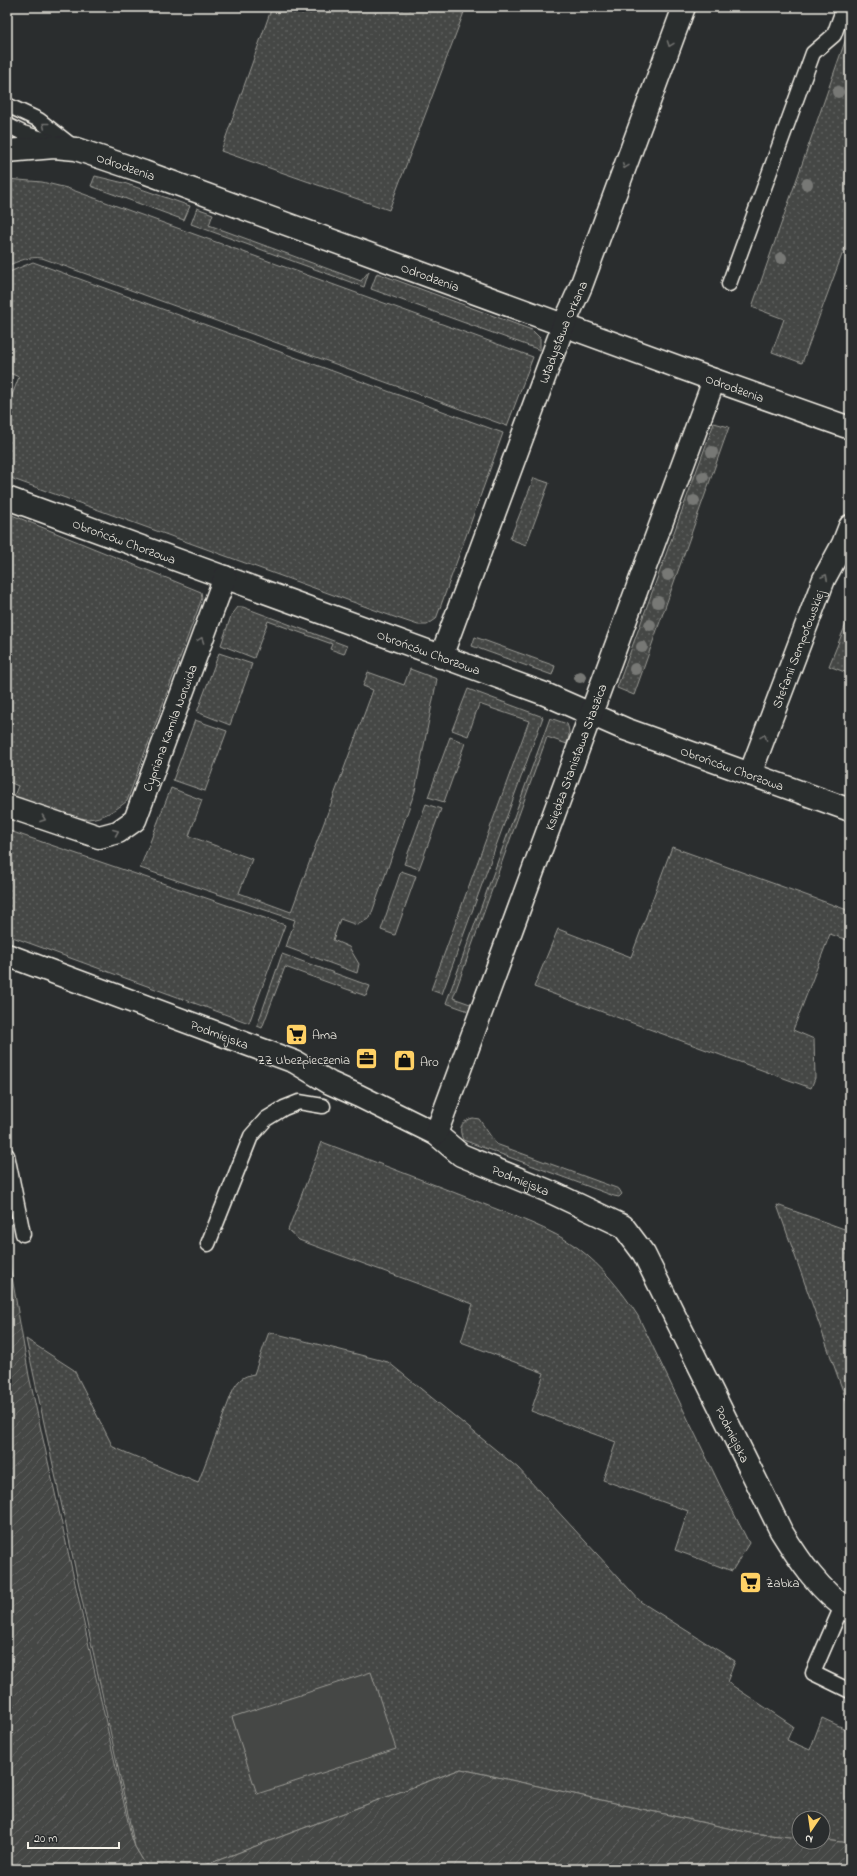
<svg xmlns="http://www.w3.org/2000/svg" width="857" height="1876" viewBox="0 0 857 1876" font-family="'Indie Flower',sans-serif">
	<defs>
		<pattern id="grass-dots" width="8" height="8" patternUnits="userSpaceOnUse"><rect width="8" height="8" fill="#444645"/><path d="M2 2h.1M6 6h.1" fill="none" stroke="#606160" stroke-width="1.8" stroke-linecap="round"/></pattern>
		<pattern id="garden-furrows" width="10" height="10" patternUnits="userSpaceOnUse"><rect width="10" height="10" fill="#444645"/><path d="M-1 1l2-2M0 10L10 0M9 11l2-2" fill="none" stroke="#606160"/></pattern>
	</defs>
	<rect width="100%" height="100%" fill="#2a2d2e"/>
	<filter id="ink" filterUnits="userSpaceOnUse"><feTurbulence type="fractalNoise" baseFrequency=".025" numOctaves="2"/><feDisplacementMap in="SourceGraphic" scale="8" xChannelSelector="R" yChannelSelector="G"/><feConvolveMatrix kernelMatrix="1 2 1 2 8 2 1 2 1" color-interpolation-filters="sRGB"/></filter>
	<g filter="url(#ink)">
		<!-- grass -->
		<g fill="url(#grass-dots)" stroke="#9c9c96">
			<path d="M 272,7 L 466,7 L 389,210 L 221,151 Z"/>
			<path d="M 850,27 L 850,233 L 802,363 L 772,352 L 784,319 L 752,307 Z"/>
			<path d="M 95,176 L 124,183 L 190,206 L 184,220 L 91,186 Z"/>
			<path d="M 7,179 L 42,182 L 67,188 L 533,357 L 507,426 L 42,258 C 29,256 19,261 7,266 Z"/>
			<path d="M 197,208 L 213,214 L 209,225 L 361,281 L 369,271 L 364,287 L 191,224 Z"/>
			<path d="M 33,262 L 503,433 L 436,619 L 427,625 L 418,625 L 397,618 L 13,479 L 7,471 L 7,408 L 19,377 L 7,372 L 7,273 Z"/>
			<path d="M 377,273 L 532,330 L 540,338 L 540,350 L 371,289 Z"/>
			<path d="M 714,423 L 729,427 L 634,695 L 617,688 Z"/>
			<path d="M 534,478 L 549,483 L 526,545 L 510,539 Z"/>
			<path d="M 7,513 L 201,592 L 202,598 L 127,801 C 116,810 103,818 88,819 C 69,819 33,802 14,796 L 18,786 L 7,781 Z"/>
			<path d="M 238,607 L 243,607 L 347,646 L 344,654 L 330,649 L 332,644 L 268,621 L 254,658 L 221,645 L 231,616 Z"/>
			<path d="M 850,614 L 850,674 L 829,666 Z"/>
			<path d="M 475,637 L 555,666 L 552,675 L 472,646 Z"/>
			<path d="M 219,653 L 252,664 L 230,725 L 197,712 Z"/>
			<path d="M 410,669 L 437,679 L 415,791 L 370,918 L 357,925 L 340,919 L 333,940 L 349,947 L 359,964 L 357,973 L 286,947 L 295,920 L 140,868 L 171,788 L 202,800 L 189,836 L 252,859 L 239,893 L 291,912 L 373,690 L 363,686 L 368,672 L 404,685 Z"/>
			<path d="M 468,689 L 543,717 L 442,994 L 431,990 L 529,721 L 479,704 L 468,736 L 452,730 Z"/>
			<path d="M 550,718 L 567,724 C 570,731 569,737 567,744 L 547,737 L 453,998 L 473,1005 L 471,1012 L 446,1003 Z"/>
			<path d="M 195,720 L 227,731 L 205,791 L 173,780 Z"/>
			<path d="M 450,737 L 465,743 L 444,802 L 428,797 Z"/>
			<path d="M 426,804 L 441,809 L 419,869 L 404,864 Z"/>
			<path d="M 7,830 L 285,925 L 249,1023 L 7,935 Z"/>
			<path d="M 672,847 L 850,911 L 850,941 L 830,934 L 793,1030 L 814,1039 L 815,1078 L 811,1088 L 534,987 L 558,929 L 631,957 Z"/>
			<path d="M 401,871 L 416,876 L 395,935 L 381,930 Z"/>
			<path d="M 282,954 L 370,986 L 366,996 L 285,967 L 262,1028 L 257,1026 Z"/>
			<path d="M 473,1118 L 479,1119 L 496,1144 L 619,1189 L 622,1194 L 619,1197 L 614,1196 L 463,1140 C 458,1128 461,1121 473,1118 Z"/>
			<path d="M 322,1142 C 375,1162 428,1182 481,1203 C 511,1215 552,1229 578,1248 C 602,1266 622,1291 638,1316 L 727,1500 L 749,1543 L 732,1571 L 675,1550 L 688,1511 L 603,1480 L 616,1442 L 531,1411 L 544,1373 L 461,1342 L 473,1304 L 299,1240 L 288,1230 Z"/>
			<path d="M 777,1205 L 850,1231 L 850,1411 Z"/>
			<path d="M 269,1332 L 388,1362 L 518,1468 L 641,1602 L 735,1661 L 727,1682 L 793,1726 L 787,1740 L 810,1750 L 822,1718 L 850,1731 L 850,1843 L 823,1840 L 823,1818 L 799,1818 L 799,1838 L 750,1833 L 461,1769 L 195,1869 L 148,1869 L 135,1847 L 26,1339 L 74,1370 L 113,1447 L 198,1483 L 233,1390 C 238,1380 243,1376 254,1374 Z"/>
		</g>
		<!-- garden -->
		<g fill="url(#garden-furrows)" stroke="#9c9c96">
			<path d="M 7,1248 L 29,1376 L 131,1835 L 135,1847 L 148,1869 L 7,1869 Z"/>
			<path d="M 461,1769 L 750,1833 L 799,1838 L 799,1842 L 823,1842 L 823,1840 L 850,1843 L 850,1869 L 195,1869 Z"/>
		</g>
		<!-- pitch -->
		<path fill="#444645" stroke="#9c9c96" d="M 371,1672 L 396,1749 L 257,1794 L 232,1717 Z"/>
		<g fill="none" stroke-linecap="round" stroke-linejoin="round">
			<defs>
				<g id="service">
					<path d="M 7,105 L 39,120 L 76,149"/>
					<path d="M 7,125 L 23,133 L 55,143"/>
					<path d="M 729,284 L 813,53 L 834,35 L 844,7"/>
					<path d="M 7,1155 L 23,1234"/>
					<path d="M 208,1244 L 251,1136 L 266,1119 L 284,1108 L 299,1102 L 323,1106"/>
					<path d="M 842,1606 L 813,1673 L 850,1691"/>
				</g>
				<g id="minor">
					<path id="s1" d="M 7,151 L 54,147 L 76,149 L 144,172 L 714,380 L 850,428"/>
					<path id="s2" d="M 7,498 L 545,694 L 625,729 L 850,810"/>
					<path id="s3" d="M 441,657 L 564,324 L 581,286 L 684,7"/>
					<path id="s4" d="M 750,774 L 824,579 L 843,544 L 850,526"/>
					<path id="s5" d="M 7,806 L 99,837 L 118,832 L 135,820 L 225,577"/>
					<path id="s6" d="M 7,955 L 295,1062 L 330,1083 L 359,1096 L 436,1134 L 461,1155 L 553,1193 L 623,1226 L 644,1254 L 781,1531 C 799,1560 820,1592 850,1611"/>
					<path id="s7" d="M 436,1134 L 714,380"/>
				</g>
			</defs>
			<!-- service casing -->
			<use href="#service" stroke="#f4f1e8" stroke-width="17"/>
			<!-- minor casing -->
			<use href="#minor" stroke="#f4f1e8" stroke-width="25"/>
			<!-- service -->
			<use href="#service" stroke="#2a2d2e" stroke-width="14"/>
			<!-- minor -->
			<use href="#minor" stroke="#2a2d2e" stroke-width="22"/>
		</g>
		<!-- trees -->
		<g fill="#777875">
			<circle cx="838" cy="92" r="6"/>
			<circle cx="807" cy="184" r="6"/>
			<circle cx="781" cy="258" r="6"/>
			<circle cx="712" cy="452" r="6"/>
			<circle cx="703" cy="477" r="6"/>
			<circle cx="694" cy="501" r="6"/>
			<circle cx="668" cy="575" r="6"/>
			<circle cx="658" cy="602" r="6"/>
			<circle cx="650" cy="625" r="6"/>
			<circle cx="642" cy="647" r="6"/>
			<circle cx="635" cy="669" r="6"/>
			<circle cx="580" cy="677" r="6"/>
		</g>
		<!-- one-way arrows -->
		<defs><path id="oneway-chevron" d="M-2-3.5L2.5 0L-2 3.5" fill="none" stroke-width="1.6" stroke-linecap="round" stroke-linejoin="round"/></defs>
		<g stroke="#71726f">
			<use href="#oneway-chevron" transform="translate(670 44) rotate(110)"/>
			<use href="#oneway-chevron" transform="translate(45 125) rotate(-141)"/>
			<use href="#oneway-chevron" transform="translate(625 166) rotate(110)"/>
			<use href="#oneway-chevron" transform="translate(825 577) rotate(-63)"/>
			<use href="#oneway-chevron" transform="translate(201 640) rotate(-70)"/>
			<use href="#oneway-chevron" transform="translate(764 737) rotate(-69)"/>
			<use href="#oneway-chevron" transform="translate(43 819) rotate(20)"/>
			<use href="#oneway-chevron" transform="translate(116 832) rotate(-22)"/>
		</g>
	</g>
	<!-- icons -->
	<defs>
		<symbol id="supermarket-square" viewBox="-11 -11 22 22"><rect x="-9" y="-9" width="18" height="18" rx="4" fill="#ffd166" stroke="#2a2d2e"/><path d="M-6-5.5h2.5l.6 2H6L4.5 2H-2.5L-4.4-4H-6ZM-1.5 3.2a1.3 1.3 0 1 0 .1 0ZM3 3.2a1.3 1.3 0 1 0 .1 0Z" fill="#111"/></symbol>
		<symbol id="office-square" viewBox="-11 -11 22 22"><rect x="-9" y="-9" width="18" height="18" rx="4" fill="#ffd166" stroke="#2a2d2e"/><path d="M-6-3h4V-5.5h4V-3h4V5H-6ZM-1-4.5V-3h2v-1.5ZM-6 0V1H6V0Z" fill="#111"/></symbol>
		<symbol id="shop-square" viewBox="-11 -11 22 22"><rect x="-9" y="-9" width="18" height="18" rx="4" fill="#ffd166" stroke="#2a2d2e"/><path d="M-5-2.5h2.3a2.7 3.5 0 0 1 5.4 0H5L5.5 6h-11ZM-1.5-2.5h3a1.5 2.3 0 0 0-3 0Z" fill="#111"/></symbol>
	</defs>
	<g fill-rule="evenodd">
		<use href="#supermarket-square" x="284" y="1022" width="25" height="25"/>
		<use href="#office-square" x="354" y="1046" width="25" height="25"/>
		<use href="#shop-square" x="392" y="1048" width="25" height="25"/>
		<use href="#supermarket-square" x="738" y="1570" width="25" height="25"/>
	</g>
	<g text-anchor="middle" stroke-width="3" stroke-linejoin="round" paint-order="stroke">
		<!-- street labels -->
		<g font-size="13" fill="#f4f1e8" stroke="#2a2d2e">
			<text dy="5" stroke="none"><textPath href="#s1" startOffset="122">Odrodzenia</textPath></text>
			<text dy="5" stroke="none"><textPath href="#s1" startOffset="446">Odrodzenia</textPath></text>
			<text dy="5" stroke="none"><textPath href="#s3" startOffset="347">Władysława Orkana</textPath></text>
			<text dy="5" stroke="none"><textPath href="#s1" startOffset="770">Odrodzenia</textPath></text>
			<text dy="5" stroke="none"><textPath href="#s2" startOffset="125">Obrońców Chorzowa</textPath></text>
			<text dy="5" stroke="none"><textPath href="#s4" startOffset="134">Stefanii Sempołowskiej</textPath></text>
			<text dy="5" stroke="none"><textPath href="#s2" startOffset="449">Obrońców Chorzowa</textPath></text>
			<text dy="5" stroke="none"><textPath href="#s5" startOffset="236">Cypriana Kamila Norwida</textPath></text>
			<text dy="5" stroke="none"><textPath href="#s7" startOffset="402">Księdza Stanisława Staszica</textPath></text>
			<text dy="5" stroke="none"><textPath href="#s2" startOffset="774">Obrońców Chorzowa</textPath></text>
			<text dy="5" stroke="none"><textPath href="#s6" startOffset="227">Podmiejska</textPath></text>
			<text dy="5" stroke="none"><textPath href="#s6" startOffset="563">Podmiejska</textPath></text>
			<text dy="5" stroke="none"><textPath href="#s6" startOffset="911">Podmiejska</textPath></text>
		</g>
		<!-- poi labels -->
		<g font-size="13" fill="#f4f1e8" stroke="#2a2d2e" text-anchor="start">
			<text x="312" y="1039">Ama</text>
			<text x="350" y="1064" text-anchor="end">ZZ Ubezpieczenia</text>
			<text x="420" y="1066">Aro</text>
			<text x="766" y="1587">Żabka</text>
		</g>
	</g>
	<!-- margin -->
	<rect width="857" height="1876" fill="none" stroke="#2a2d2e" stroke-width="24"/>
	<rect x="12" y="12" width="833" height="1852" fill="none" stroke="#f4f1e8" stroke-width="1.5" filter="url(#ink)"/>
	<!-- north arrow -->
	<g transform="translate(811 1830) rotate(193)"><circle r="19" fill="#2a2d2e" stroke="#7b7b78"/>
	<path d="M0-3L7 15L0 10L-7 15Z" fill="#ffd166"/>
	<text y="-6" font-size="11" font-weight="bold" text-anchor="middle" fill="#f4f1e8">N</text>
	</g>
	<!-- scale -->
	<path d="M28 1842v6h91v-6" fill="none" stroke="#f4f1e8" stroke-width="2"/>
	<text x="34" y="1842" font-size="12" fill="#f4f1e8" stroke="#2a2d2e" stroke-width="3" paint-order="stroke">20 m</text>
</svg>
